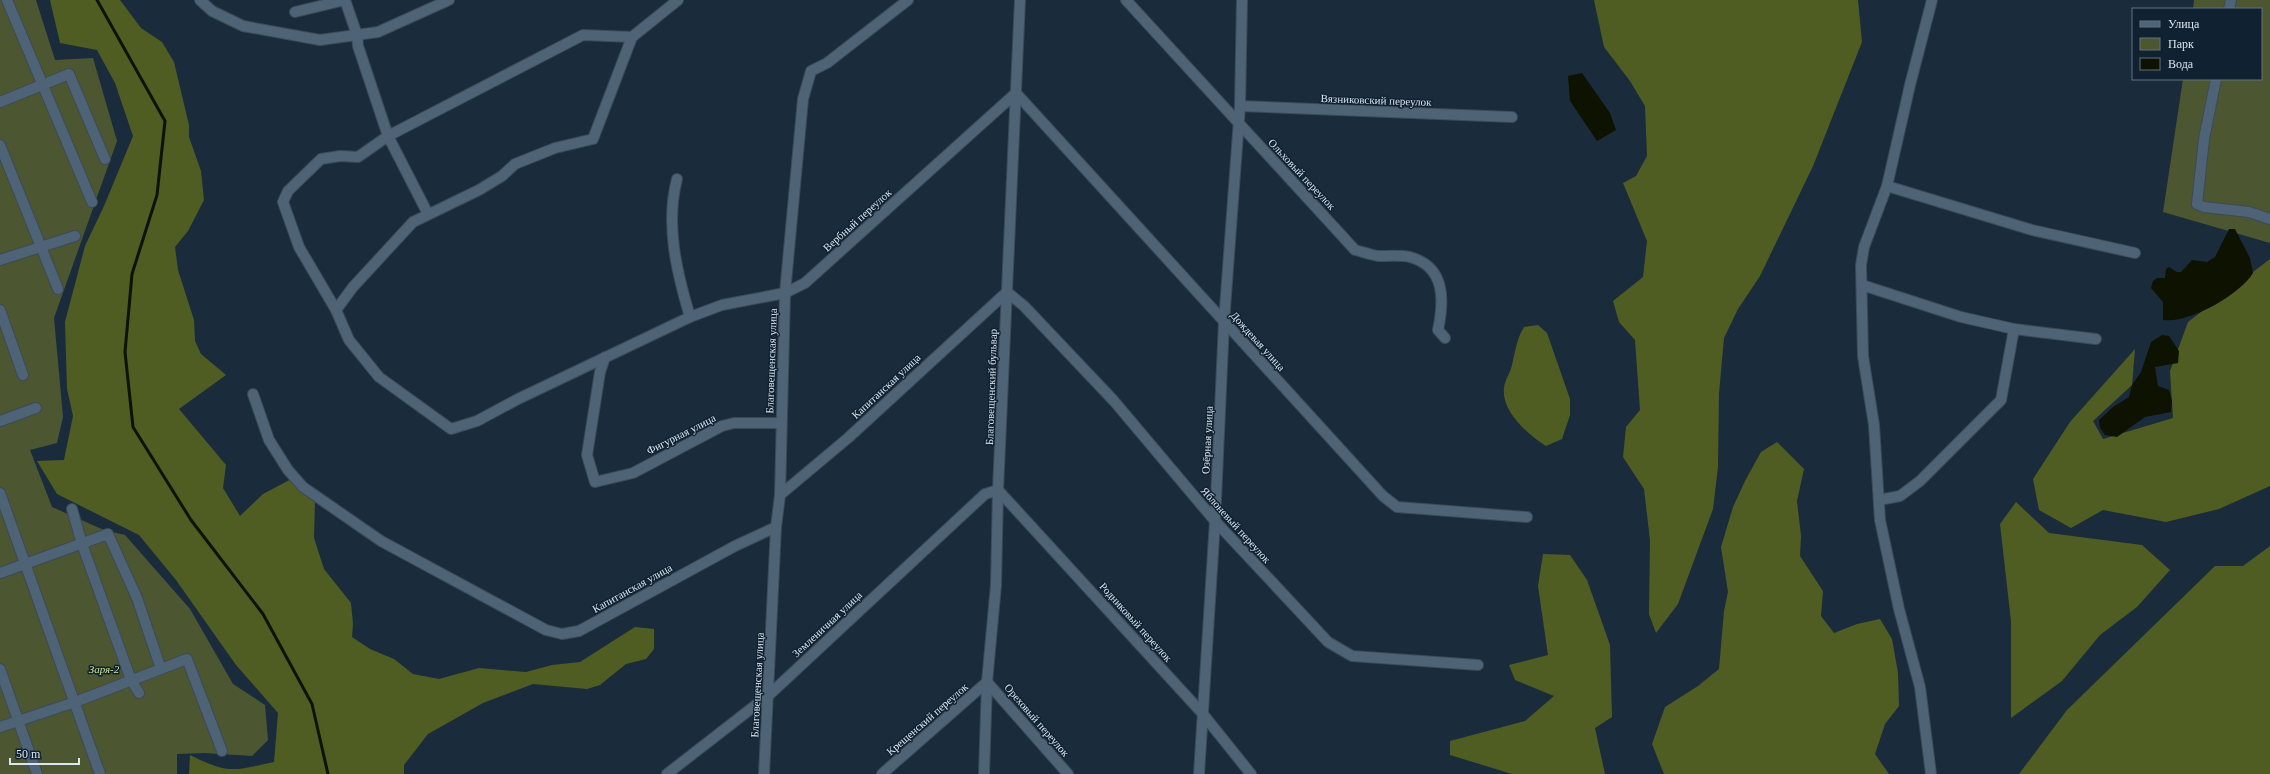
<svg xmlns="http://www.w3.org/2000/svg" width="2270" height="774" viewBox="0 0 2270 774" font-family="'Times New Roman',serif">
	<rect width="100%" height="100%" fill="#1a2c3c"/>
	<!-- green -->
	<g fill="#4c5630">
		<path d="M 0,0 L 36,0 L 55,60 L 93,58 L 117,141 L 54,318 L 63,417 L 57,443 L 30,450 L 52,507 L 104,530 L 125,535 L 190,609 L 233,684 L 265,705 L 268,740 L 252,756 L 205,753 L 177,754 L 177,774 L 0,774 Z"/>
		<path d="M 2194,0 L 2270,0 L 2270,243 L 2163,212 L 2183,79 L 2261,79 L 2261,9 L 2193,9 Z"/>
	</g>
	<!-- forest -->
	<g fill="#4f5d22">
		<path d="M 50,0 L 120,0 L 141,28 L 162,42 L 174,62 L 189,125 L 189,137 L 201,171 L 204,200 L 188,231 L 175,247 L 178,270 L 194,320 L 195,341 L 201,354 L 226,375 L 179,409 L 226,465 L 223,488 L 240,516 L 263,494 L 299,475 L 315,501 L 314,538 L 324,569 L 351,603 L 353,624 L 352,637 L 370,649 L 394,659 L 413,674 L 439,679 L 479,668 L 526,672 L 552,665 L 580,662 L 635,627 L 654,629 L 654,649 L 646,659 L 626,664 L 600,685 L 587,689 L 533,684 L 483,703 L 428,734 L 404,765 L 404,774 L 189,774 L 190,755 C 229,774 232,771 274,762 L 278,713 L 236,665 L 176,580 L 139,535 L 57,494 L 37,461 L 64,460 L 73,416 L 67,389 L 65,322 L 85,246 L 104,206 L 133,136 L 115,83 L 97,50 L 60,43 Z"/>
		<path d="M 1594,0 L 1858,0 L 1862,42 L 1813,166 L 1760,276 L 1738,309 L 1724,338 L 1719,393 L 1718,467 L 1713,509 L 1678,604 L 1656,633 L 1649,614 L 1650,540 L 1644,489 L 1623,457 L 1626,427 L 1640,410 L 1635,340 L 1619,322 L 1613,301 L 1643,277 L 1647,241 L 1623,183 L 1636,176 L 1647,156 L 1645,106 L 1630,81 L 1604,47 Z"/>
		<path d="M 2270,259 L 2270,486 L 2219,509 L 2166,522 L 2103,510 L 2071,528 L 2039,510 L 2033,479 L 2070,422 L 2135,349 L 2132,385 L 2093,421 L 2103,439 L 2173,418 L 2170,371 L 2188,322 Z"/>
		<path d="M 1538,325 L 1547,333 L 1570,399 L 1570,415 L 1562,439 L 1546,446 C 1528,435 1501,411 1504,388 C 1505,379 1510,374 1512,365 C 1515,352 1517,338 1524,327 Z"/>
		<path d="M 1777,442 L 1804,469 L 1797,501 L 1801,536 L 1800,556 L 1823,591 L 1821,616 L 1834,633 L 1857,624 L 1880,619 L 1892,639 L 1898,673 L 1899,706 L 1885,724 L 1875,754 L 1889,774 L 1664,774 L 1652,744 L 1665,707 L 1698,686 L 1719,669 L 1724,611 L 1728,592 L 1721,547 L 1733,507 L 1745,481 L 1761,452 Z"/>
		<path d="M 2016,502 L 2049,533 L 2142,545 L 2170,570 L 2137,607 L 2100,635 L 2062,681 L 2011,718 L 2011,621 L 2000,524 Z"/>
		<path d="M 2270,546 L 2270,774 L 2019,774 L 2067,710 L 2215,566 L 2243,566 Z"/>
		<path d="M 1543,554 L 1570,555 L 1587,580 L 1610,645 L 1612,717 L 1595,728 L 1605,774 L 1512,774 L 1450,755 L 1450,741 L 1525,721 L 1554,696 L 1515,680 L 1509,665 L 1548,655 L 1538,586 Z"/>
	</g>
	<!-- water -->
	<g fill="#0d1300">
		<path d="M 1582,73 L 1610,113 L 1616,130 L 1597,141 L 1570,101 L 1568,76 Z"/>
		<path d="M 2229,229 L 2235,229 L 2250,258 L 2253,273 C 2240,295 2188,324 2163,320 L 2163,302 L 2151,288 L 2153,281 L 2157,278 L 2165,278 L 2166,269 L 2169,267 L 2177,272 L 2181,272 L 2192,260 L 2207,262 L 2215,257 Z"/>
		<path d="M 2162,335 L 2169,336 L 2179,351 L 2178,363 L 2155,367 L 2158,386 L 2169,390 L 2172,401 L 2171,412 L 2145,417 L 2117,437 L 2105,435 L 2100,428 L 2099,420 L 2113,407 L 2129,397 L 2132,385 L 2141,372 L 2151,342 Z"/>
	</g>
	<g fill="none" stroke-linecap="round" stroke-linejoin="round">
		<!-- stream -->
		<path stroke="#0d1300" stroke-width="3" d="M 97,0 L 165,121 L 157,195 L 132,274 L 125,352 L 133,427 L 191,520 L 263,614 L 312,704 L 328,774"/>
		<defs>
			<g id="minor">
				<path d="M 7,0 L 92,202"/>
				<path d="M 200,0 L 212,11 L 243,26 L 320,40 L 378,32 L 449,0"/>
				<path d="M 345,0 L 357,35 L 358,46 L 388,136 L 428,214"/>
				<path d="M 1126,0 L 1355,250 C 1363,252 1371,255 1379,256 C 1389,256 1400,255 1410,257 C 1446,267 1444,301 1438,330 L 1445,338"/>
				<path d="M 2229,9 L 2231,0"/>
				<path d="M 295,12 L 345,0"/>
				<path d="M 632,37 L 583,35 L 388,136 L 358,157 L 340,156 L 321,159 L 288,191 L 283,202 L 299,247 L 336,310 L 349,340 L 379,377 L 451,429 L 477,421 L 518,399 L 690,317 L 722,305 L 785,293 L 805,283 L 1016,93 L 1383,496 L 1397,507 L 1527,517"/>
				<path d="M 2216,79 L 2204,139 L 2197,204 L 2204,207 L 2249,212 L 2270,219"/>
				<path d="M 0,102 L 69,74 L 105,159"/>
				<path d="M 1240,106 L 1512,117"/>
				<path d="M 0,145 L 58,289"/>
				<path d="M 677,179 C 665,225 677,273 690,317"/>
				<path d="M 1887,186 L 2032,230 L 2135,253"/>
				<path d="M 0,260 L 75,236"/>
				<path d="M 1862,285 L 1961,317 L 2014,329 L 2096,339"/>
				<path d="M 0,310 L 23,375"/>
				<path d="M 336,310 L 353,287 L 413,222 L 479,190 L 502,176 L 515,164 L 555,148 L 593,139 L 632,37 L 678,0"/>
				<path d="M 605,357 L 600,372 L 587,455 L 595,482 L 633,473 L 722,426 L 734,423 L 781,423"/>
				<path d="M 253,394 L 269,440 L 288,470 L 303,487 L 381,541 L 546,630 L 562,634 L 579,631 L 735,546 L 776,527"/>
				<path d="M 0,421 L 36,408"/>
				<path d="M 0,493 L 100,774"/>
				<path d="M 780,495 L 848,438 L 1007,292 L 1024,306 L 1114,401 L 1215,521 L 1328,642 L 1352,656 L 1478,665"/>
				<path d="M 1879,500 L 1900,496 L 1920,481 L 2001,400 L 2014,329"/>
				<path d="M 72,509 L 82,544 L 131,680 L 139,693"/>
				<path d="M 0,573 L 108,534 L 137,598 L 161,669"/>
				<path d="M 0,669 L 37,774"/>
				<path d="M 0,727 L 75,702 L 187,659 L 222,751"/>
				<path d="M 667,774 L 770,694 L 985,494 L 998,490 L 1202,713 L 1251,774"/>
				<path d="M 764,774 L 776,527 L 780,495 L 785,293 L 803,99 L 811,71 L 827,63 L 908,0"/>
				<path d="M 882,774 L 987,682 L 1068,774"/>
				<path d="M 984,774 L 987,682 L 996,585 L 998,490 L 1020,0"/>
				<path d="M 1199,774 L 1215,521 L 1224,322 L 1240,106 L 1242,0"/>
				<path d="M 1931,774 L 1920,687 L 1899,609 L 1880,520 L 1874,425 L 1863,356 L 1861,265 L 1864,247 L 1887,186 L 1910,85 L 1932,0"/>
			</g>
		</defs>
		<!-- minor casing -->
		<use href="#minor" stroke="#3c4a58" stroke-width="12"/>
		<!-- minor -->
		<use href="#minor" stroke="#4f6376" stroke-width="10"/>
	</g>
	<g text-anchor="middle" stroke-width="3" stroke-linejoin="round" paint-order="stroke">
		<!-- street labels -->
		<g font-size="11" fill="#dae5f0" stroke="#102232">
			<text transform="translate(1376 100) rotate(2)" y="4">Вязниковский переулок</text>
			<text transform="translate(1302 174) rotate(47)" y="4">Ольховый переулок</text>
			<text transform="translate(857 220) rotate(-42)" y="4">Вербный переулок</text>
			<text transform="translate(1258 341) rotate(48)" y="4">Дождевая улица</text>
			<text transform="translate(771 361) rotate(-88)" y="4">Благовещенская улица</text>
			<text transform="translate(886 386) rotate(-43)" y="4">Капитанская улица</text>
			<text transform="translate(991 387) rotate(-88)" y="4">Благовещенский бульвар</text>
			<text transform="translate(681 434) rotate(-27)" y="4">Фигурная улица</text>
			<text transform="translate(1207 440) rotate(-87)" y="4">Озёрная улица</text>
			<text transform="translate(1236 525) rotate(48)" y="4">Яблоневый переулок</text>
			<text transform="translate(632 588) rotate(-29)" y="4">Капитанская улица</text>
			<text transform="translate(1136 622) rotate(48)" y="4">Родниковый переулок</text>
			<text transform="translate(827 624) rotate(-43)" y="4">Земленичная улица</text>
			<text transform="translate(757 685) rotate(-87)" y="4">Благовещенская улица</text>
			<text transform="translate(927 719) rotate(-41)" y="4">Крещенский переулок</text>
			<text transform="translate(1037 720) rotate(49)" y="4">Ореховый переулок</text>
		</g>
		<!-- park labels -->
		<g font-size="11" font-style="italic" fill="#cde58e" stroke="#102232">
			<text x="104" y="673">Заря-2</text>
		</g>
	</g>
	<!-- legend -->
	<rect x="2132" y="8" width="130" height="72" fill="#102232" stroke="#61707e"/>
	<rect x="2140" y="21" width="20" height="6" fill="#4f6376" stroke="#61707e"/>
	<text x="2168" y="28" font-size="12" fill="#dae5f0">Улица</text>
	<rect x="2140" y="38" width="20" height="12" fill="#4c5630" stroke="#61707e"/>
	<text x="2168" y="48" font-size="12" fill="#dae5f0">Парк</text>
	<rect x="2140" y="58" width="20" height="12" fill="#0d1300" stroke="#61707e"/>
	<text x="2168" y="68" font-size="12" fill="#dae5f0">Вода</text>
	<!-- scale -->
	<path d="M10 758v6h69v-6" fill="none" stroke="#dae5f0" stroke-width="2"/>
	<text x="16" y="758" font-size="12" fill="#dae5f0" stroke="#102232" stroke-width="3" paint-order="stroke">50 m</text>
</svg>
